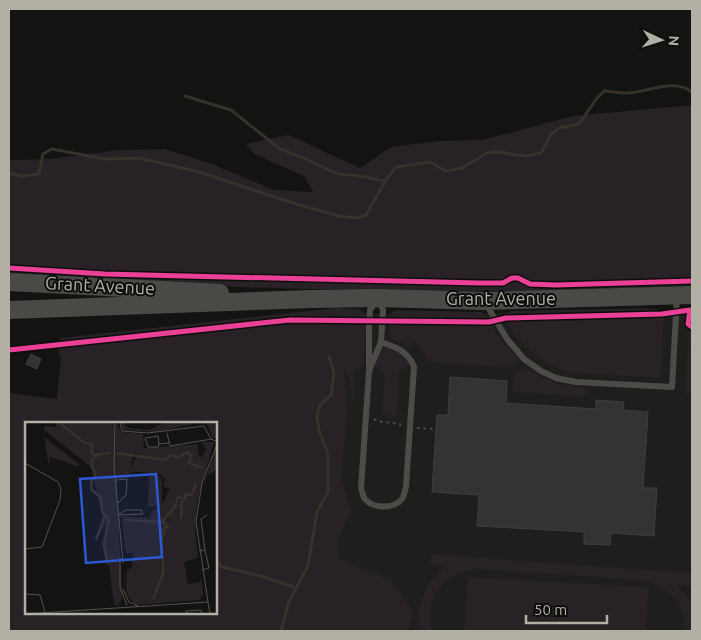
<svg xmlns="http://www.w3.org/2000/svg" width="701" height="640" viewBox="0 0 701 640" font-family="Ubuntu,sans-serif">
<style>
.built{fill:#1e1e1c}
.green{fill:#282125;fill-rule:evenodd}
.lines{fill:none;stroke-linecap:round;stroke-linejoin:round}
.stream{stroke:#37312b;stroke-width:3}
.building{fill:#343331;stroke:#3f3e3b}
.path{stroke:#4c4c49;stroke-width:2;stroke-dasharray:2.5 4;stroke-linecap:butt}
.service{stroke:#4c4b47;stroke-width:6}
.secondary{stroke:#494946;stroke-width:18}
.cycleway-casing{stroke:#0e0e0d;stroke-width:8}
.cycleway{stroke:#ea4096;stroke-width:5}
.labels{text-anchor:middle;stroke-width:4;stroke-linejoin:round;paint-order:stroke}
.street-label{font-size:18px;fill:#b2b0a5;stroke:#0e0e0d}
.inset-river{fill:none;stroke:#37312b;stroke-width:2.5}
.inset-road{fill:none;stroke:#53524d;stroke-width:1}
.view{fill:#2c58d3;fill-opacity:0.15;stroke:#2c58d3;stroke-width:2.5}
.inset-edge{fill:none;stroke:#b2b0a5;stroke-width:2.5}
</style>
<rect width="100%" height="100%" fill="#131312"/>
<polygon class="built" points="692,311 692,631 340,631 328,596 322,314"/>
<g class="green">
<path d="M692 105V286C639 287 586 291 534 291 359 292 183 287 9 276V160L50 159 119 150 165 149 212 164 274 190 313 192 304 176 254 154 246 144 289 135 360 168 391 147 438 141 482 140 573 116Z"/>
<polygon points="336,308 358,309 364,312 365,317 362,319 290,318 60,343 60,338"/>
<polygon points="646,308 660,310 660,315 664,316 664,318 661,375 658,378 572,373 553,367 535,356 516,338 505,320 508,319 508,317 505,316 510,311"/>
<polygon points="395,310 482,312 489,319 486,321 488,325 492,325 503,343 520,360 512,368 428,362 419,346 414,342 411,347 392,339 389,335 390,323 393,322 394,319 390,318 392,312"/>
<polygon points="692,310 692,395 685,394 690,316"/>
<path d="M289 321H362L365 323 364 366 354 372 355 415 349 378 344 367 347 414 341 477 351 511 338 538 339 559 361 567 392 581 413 611 408 631H9V393L57 399 61 356 59 355V346ZM26 424H216V614H26Z"/>
<path d="M383 345C395 346 404 353 409 364L408 367 399 371 397 416 382 415 385 375 375 367 380 350Z"/>
<polygon points="524,368 557,384 586,388 585,397 512,392 514,374"/>
<path d="M431 554 691 573V585H678L691 602 692 631H685C685 606 672 591 650 581L476 569C443 573 424 599 432 631H421C413 607 427 582 445 566L430 565Z"/>
<polygon points="468,577 649,587 646,631 464,631"/>
</g>
<g class="lines">
<g class="stream">
<polyline points="185,96 231,110 280,149 304,158 338,174 360,176 386,181"/>
<path d="M9 173 22 176 39 174 43 154 52 149 105 159 139 158 199 172 293 203 339 216 356 218 366 215 387 178 396 167 430 162 446 171 462 168 487 153 500 152 515 155 528 156 541 153 551 134 560 128 579 124 597 98 604 91C611 91 617 93 624 93 646 94 672 77 692 92"/>
<polyline points="216,563 222,567 261,576 297,588"/>
<polyline points="281,631 289,602 308,566 317,512 328,492 328,454 319,431 317,415 320,405 331,395 334,373 329,356"/>
</g>
</g>
<g class="building">
<polygon points="31,354 41,359 37,369 26,364"/>
<polygon points="450,377 507,381 506,403 596,409 596,400 624,402 623,410 648,412 643,488 657,488 654,536 611,533 610,545 584,544 584,532 477,526 479,495 432,492 437,415 448,415"/>
</g>
<g class="lines">
<g class="path">
<path d="M374 419C382 424 392 421 401 425"/>
<polyline points="417,428 436,429"/>
</g>
<g class="service">
<path d="M378 298 383 310 381 342C396 347 408 351 414 367L406 487C405 490 404 496 402 499 394 509 373 509 365 499 363 497 362 491 361 488L369 372V321L370 310Z"/>
<polyline points="486,304 507,339 524,359 541,371 556,378 576,382 672,387 677,296"/>
<polyline points="369,371 381,342"/>
</g>
<g class="secondary">
<polyline points="9,282 220,293"/>
<polyline points="9,310 311,299 378,298 484,301 692,295"/>
</g>
<defs>
<g id="cycleway">
<polyline points="9,268 105,274 479,283 503,283 512,278 518,278 530,284 556,285 692,281"/>
<polyline points="9,350 290,320 489,322 506,318 662,314 690,310 688,324 692,327"/>
</g>
</defs>
<use href="#cycleway" class="cycleway-casing"/>
<use href="#cycleway" class="cycleway"/>
</g>
<g class="labels">
<g class="street-label">
<text transform="translate(100 286) rotate(3)" y="6">Grant Avenue</text>
<text x="501" y="305">Grant Avenue</text>
</g>
</g>
<g transform="translate(25 422)">
<rect width="192" height="192" fill="#131312"/>
<path d="M23 0H89L97 177 93 184 89 183 84 143H81L77 120 81 102 76 110 78 96 66 45 19 8V4L32 5 30 1ZM91 0 96 10 118 12 119 26 173 22V32L177 35 181 28 177 20H189L173 76 170 108 173 136 159 140 163 162 175 160 176 155 178 172 175 178 110 183 101 171 102 148 107 145 108 131H101L96 94 125 96 127 89 135 84 123 85 124 54 133 53 137 57V82L145 67 138 64 140 56 134 52 114 50 105 51 102 56H92L90 31 108 34 105 47 113 31 103 33 90 30ZM95 0H102L100 3 104 6 125 8 139 0H192V16H187L184 5 177 0 132 10 98 8ZM19 15 53 41 54 45 25 35 24 45ZM192 22V48L183 53 178 65Z" fill="#282125"/>
<path class="inset-river" d="M34 0 58 20 68 23 66 29 69 33 86 31M91 31 140 38 146 33 154 36 162 30 166 34 164 41 178 46M74 33 67 37V45L71 52 66 60 67 68 75 75 78 92 84 96 79 123 82 139M156 97 157 78M101 98 137 100M71 118 80 93M137 131V114L140 110 137 107 143 105 137 99 150 85 153 75 160 77 161 72 167 73 171 61M128 177 138 152V135"/>
<path class="inset-road" d="M90 0 89 43 98 141M95 0 97 9 123 11 179 4 186 17 193 20 177 61 171 100 183 180M142 11 145 24 187 17M134 22 133 25H123L120 16 133 14 134 22 144 21M0 41 33 60 36 67 35 78 17 125 0 127M91 58 102 57 101 73 93 81M101 88H116L118 92 93 93ZM174 129 180 128 176 97 182 93M95 135V165L102 183M177 148 184 146 180 128M98 167 104 180 113 184M0 172 15 173 20 190M0 192 183 180 185 192M161 192V189L176 188 177 192"/>
<path class="view" d="M131 52 137 135 61 141 55 57Z"/>
<rect width="192" height="192" class="inset-edge"/>
</g>
<rect width="701" height="640" fill="none" stroke="#b2b0a5" stroke-width="20"/>
<g transform="translate(661 40) rotate(94)" stroke="#0e0e0d" stroke-width="4" paint-order="stroke">
<path d="M0-4L9 19L0 12L-9 19Z" fill="#b2b0a5"/>
<text y="-8" font-size="14" font-weight="bold" text-anchor="middle" fill="#b2b0a5">N</text>
</g>
<path d="M526 615v8h81v-8" fill="none" stroke="#b2b0a5" stroke-width="2.5"/>
<text x="534" y="615" font-size="15" fill="#b2b0a5" stroke="#0e0e0d" stroke-width="4" paint-order="stroke">50 m</text>
</svg>
